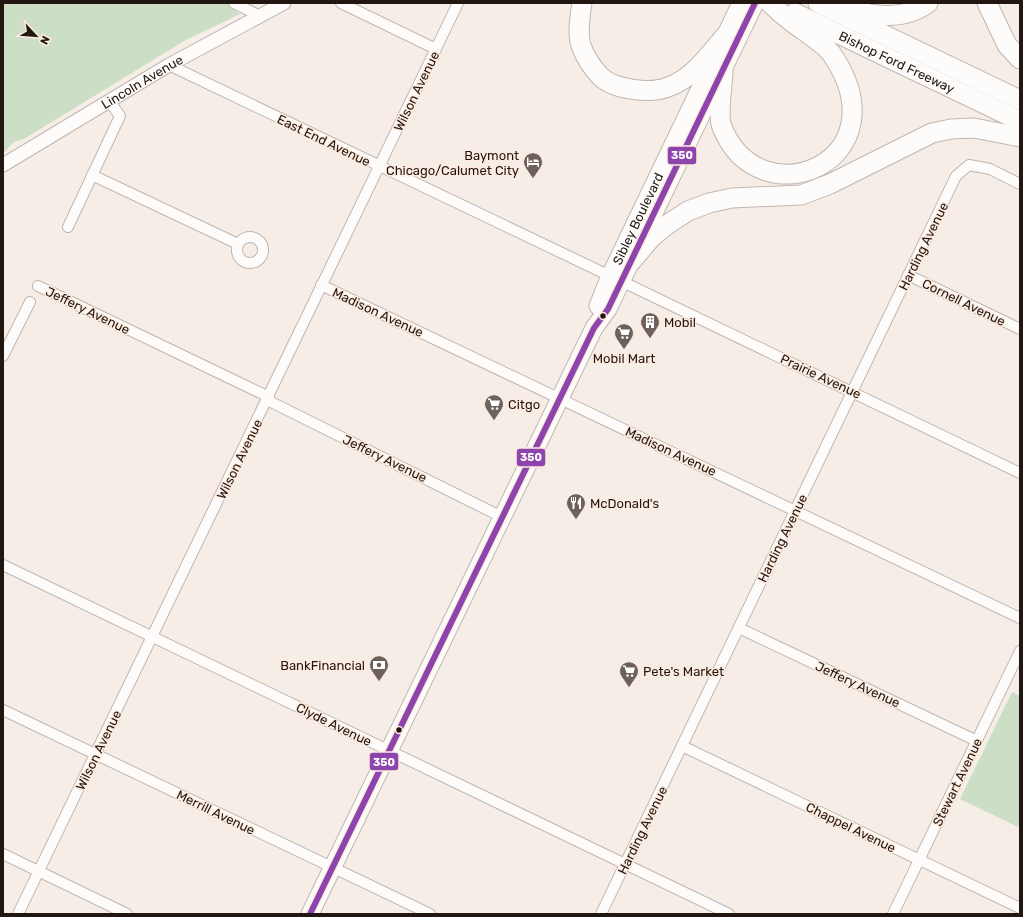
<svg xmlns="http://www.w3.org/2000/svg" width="1023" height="917" viewBox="0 0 1023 917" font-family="Rubik,sans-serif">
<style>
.green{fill:#ccdec5}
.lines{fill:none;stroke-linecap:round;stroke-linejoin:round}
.minor-casing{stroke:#bfb6af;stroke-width:12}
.tertiary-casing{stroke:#bfb6af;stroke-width:15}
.primary-casing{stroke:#bfb6af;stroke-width:19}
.motorway-casing{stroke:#bfb6af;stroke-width:21}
.minor{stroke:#fefcfb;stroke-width:10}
.tertiary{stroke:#fefcfb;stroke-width:13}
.primary{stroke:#fefcfb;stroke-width:17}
.motorway{stroke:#fefcfb;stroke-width:19}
.bus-1-casing{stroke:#feece0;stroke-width:9}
.bus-1{stroke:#8e44ad;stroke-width:6}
.bus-dot{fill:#211710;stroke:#feece0;stroke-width:1.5}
.labels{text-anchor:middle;stroke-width:3;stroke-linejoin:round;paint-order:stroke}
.street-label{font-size:13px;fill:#211710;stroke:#feece0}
.poi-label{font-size:13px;fill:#211710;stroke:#feece0;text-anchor:start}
.line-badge{stroke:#feece0;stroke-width:1.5}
.badge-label{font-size:11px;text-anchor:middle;font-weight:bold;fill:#fff}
</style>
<rect width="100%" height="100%" fill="#f7ede7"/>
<g class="green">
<polygon points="3,3 226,3 240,14 184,41 24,139 14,142 3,153"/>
<polygon points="1012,692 1020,696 1020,828 960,799"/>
</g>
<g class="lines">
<defs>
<g id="minor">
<polyline points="234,3 260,16"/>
<polyline points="341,3 436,49"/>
<polyline points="169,65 610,276"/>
<polyline points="92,175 238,244"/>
<polyline points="68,227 120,116 110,102"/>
<circle cx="250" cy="250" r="13"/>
<polyline points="908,275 1020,329"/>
<polyline points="621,281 1020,473"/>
<polyline points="321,285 1020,618"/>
<polyline points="38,286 269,397"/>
<polyline points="3,356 30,302"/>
<polyline points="267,400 502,517"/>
<polyline points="3,565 729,914"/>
<polyline points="739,628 977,741"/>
<polyline points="3,710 430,914"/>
<polyline points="682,746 1020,908"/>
<polyline points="3,854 127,914"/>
<polyline points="18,914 458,3"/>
<polyline points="601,914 956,176 969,165 990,169 1020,184"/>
<polyline points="893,914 1020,651"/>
</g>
<g id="tertiary">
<path id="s1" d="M3 165 169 65 284 3"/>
</g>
<g id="primary">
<path id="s2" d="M598 306 610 276 741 3"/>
<polyline points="310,914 594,328 608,309 755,3"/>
</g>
<g id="motorway">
<path d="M582 3C580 16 577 33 581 46 585 56 593 69 601 77 615 90 651 94 668 87 692 79 709 55 725 36"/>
<polyline points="818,3 1020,100"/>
<polyline points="987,3 1007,45 1020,59"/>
<path d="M849 9C875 17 905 20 928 3"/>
<path id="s3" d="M795 13 1020 121"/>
<path d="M723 70C723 84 717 116 722 127 760 222 906 161 831 53 821 41 805 32 793 23 785 17 777 10 770 3"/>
<polyline points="630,263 651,238 668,224 688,211 709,203 732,198 801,195 830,184 932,133 951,129 974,128 1020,137"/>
</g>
</defs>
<use href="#minor" class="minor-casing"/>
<use href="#tertiary" class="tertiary-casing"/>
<use href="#primary" class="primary-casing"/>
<use href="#motorway" class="motorway-casing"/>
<use href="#minor" class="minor"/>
<use href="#tertiary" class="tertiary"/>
<use href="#primary" class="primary"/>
<use href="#motorway" class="motorway"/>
<defs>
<polyline id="bus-1" points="310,914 594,328 608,309 755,3"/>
</defs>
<use href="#bus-1" class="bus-1-casing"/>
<use href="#bus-1" class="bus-1"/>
</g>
<defs>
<symbol id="hotel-pin" viewBox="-11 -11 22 30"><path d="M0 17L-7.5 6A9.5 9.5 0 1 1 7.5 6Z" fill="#6c625b" stroke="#feece0"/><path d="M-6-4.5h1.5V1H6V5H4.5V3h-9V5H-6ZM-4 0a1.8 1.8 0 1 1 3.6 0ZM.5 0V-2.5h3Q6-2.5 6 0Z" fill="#fff"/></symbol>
<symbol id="building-pin" viewBox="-11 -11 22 30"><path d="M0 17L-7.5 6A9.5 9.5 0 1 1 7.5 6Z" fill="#6c625b" stroke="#feece0"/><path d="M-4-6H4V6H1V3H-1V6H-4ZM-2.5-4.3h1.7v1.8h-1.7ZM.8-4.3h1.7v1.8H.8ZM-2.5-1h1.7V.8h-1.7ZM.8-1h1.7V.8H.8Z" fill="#fff"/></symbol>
<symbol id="supermarket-pin" viewBox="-11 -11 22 30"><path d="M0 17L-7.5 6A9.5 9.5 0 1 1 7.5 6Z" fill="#6c625b" stroke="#feece0"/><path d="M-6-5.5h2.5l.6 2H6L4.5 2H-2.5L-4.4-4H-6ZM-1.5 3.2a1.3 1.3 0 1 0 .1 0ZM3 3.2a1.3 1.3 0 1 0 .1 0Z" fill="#fff"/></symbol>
<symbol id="restaurant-pin" viewBox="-11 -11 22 30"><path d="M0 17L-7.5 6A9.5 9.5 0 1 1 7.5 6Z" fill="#6c625b" stroke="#feece0"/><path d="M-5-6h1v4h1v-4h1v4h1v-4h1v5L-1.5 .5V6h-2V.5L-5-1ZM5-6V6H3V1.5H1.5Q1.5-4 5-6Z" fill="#fff"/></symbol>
<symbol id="bank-pin" viewBox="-11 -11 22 30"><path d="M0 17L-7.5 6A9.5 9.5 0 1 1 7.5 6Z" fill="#6c625b" stroke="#feece0"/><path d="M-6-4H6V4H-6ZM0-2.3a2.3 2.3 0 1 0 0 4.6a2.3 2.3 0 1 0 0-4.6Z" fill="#fff"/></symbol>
</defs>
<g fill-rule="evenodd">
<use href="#hotel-pin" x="522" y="151" width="22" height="30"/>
<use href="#building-pin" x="639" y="311" width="22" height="30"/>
<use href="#supermarket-pin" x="613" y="322" width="22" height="30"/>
<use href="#supermarket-pin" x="483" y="393" width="22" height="30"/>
<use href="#restaurant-pin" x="565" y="492" width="22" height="30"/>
<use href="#bank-pin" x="368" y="654" width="22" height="30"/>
<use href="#supermarket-pin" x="618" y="660" width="22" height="30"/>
</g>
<g class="bus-dot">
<circle cx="603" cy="316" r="3.5"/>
<circle cx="399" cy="730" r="3.5"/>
</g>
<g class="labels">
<g class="street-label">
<text dy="5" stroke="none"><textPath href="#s3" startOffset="113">Bishop Ford Freeway</textPath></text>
<text dy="5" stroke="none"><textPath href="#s1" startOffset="162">Lincoln Avenue</textPath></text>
<text transform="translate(416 91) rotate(-64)" y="5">Wilson Avenue</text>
<text transform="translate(324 140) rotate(26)" y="5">East End Avenue</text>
<text dy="5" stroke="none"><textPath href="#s2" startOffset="96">Sibley Boulevard</textPath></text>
<text transform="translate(923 246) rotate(-64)" y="5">Harding Avenue</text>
<text transform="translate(964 302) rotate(26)" y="5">Cornell Avenue</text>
<text transform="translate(88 310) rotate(26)" y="5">Jeffery Avenue</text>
<text transform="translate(378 312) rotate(25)" y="5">Madison Avenue</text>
<text transform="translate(821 376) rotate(25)" y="5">Prairie Avenue</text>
<text transform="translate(671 451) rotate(25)" y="5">Madison Avenue</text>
<text transform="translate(385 458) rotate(26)" y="5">Jeffery Avenue</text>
<text transform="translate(239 459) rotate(-64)" y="5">Wilson Avenue</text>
<text transform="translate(782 538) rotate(-64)" y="5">Harding Avenue</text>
<text transform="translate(858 684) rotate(25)" y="5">Jeffery Avenue</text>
<text transform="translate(334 724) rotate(26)" y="5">Clyde Avenue</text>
<text transform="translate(98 750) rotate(-64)" y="5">Wilson Avenue</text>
<text transform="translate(957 782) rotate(-64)" y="5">Stewart Avenue</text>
<text transform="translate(216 812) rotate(26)" y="5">Merrill Avenue</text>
<text transform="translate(851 827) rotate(26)" y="5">Chappel Avenue</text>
<text transform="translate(642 830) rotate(-64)" y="5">Harding Avenue</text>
</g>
<g class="poi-label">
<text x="519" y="160" text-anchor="end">Baymont<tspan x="519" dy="15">Chicago/Calumet City</tspan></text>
<text x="664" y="327">Mobil</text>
<text x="624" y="363" text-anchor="middle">Mobil Mart</text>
<text x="508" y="409">Citgo</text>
<text x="590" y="508">McDonald's</text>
<text x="365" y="670" text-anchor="end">BankFinancial</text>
<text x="643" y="676">Pete's Market</text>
</g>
</g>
<g class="line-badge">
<rect x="667" y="146" width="30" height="19" rx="4" fill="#8e44ad"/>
<rect x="516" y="448" width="30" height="19" rx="4" fill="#8e44ad"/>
<rect x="369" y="752" width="30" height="19" rx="4" fill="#8e44ad"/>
</g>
<g class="badge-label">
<text x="682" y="159">350</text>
<text x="531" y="461">350</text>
<text x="384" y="766">350</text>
</g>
<rect width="1023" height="917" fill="none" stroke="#211710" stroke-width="8"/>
<g transform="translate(36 36) rotate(116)" stroke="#feece0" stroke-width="3" paint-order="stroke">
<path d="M0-3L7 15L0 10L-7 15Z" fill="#211710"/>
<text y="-6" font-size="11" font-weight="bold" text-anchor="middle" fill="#211710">N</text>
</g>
</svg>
